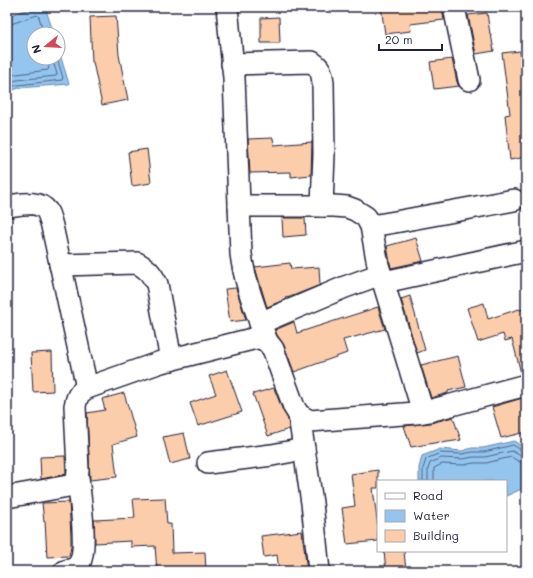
<svg xmlns="http://www.w3.org/2000/svg" width="533" height="578" viewBox="0 0 533 578" font-family="Mali,sans-serif">
<style>
.water{fill:#93c5ef;stroke:#6684a7}
.lines{fill:none;stroke-linecap:round;stroke-linejoin:round}
.shore{stroke:#4f6383;stroke-width:1}
.building{fill:#fccdaa;stroke:#22223b}
.minor-casing{stroke:#22223b;stroke-width:24}
.minor{stroke:#fff;stroke-width:21}
</style>
<rect width="100%" height="100%" fill="#fff"/>
<filter id="ink" filterUnits="userSpaceOnUse"><feTurbulence type="fractalNoise" baseFrequency=".025" numOctaves="2"/><feDisplacementMap in="SourceGraphic" scale="8" xChannelSelector="R" yChannelSelector="G"/><feConvolveMatrix kernelMatrix="1 2 1 2 8 2 1 2 1" color-interpolation-filters="sRGB"/></filter>
<g filter="url(#ink)">
<g class="water">
<polygon points="36,7 45,7 54,34 34,34 34,58 58,58 58,48 69,84 19,88 7,92 7,16"/>
<polygon points="514,441 526,449 526,487 506,496 506,481 419,481 419,468 422,456 440,449 462,451 472,448 483,448"/>
</g>
<g class="lines">
<g class="shore">
<polyline points="7,25 11,24 37,15 39,17 44,34"/>
<polyline points="7,76 17,74 48,70 49,68 46,58"/>
<polyline points="7,83 17,80 56,76 57,74 52,58"/>
<polyline points="7,88 18,85 62,80 63,78 57,58"/>
<polyline points="423,481 423,469 426,459 433,456 441,453 462,454 473,452 484,452 513,445 523,451 526,452"/>
<polyline points="428,481 428,469 430,463 441,458 463,459 473,457 485,457 512,451 521,456 526,457"/>
<polyline points="434,481 434,468 442,464 463,465 474,463 486,463 511,457 520,462 526,463"/>
</g>
</g>
<g class="building">
<polygon points="381,7 442,7 444,20 410,24 411,31 385,34"/>
<polygon points="487,13 490,34 491,34 494,51 476,54 468,15"/>
<polygon points="116,16 119,55 128,100 102,105 93,62 92,62 90,17"/>
<polygon points="279,17 280,43 261,43 261,18"/>
<polygon points="520,51 522,65 526,64 526,157 510,160 505,115 510,114 502,53"/>
<polygon points="452,59 457,82 459,86 434,89 430,62"/>
<polygon points="273,138 274,145 312,142 311,175 291,177 291,172 250,173 248,139"/>
<polygon points="147,149 151,183 132,186 128,152"/>
<polygon points="282,218 305,218 306,235 283,237"/>
<polygon points="416,238 423,261 391,268 387,246"/>
<polygon points="290,263 291,269 319,267 320,285 290,297 285,298 286,299 267,307 260,284 255,267"/>
<polygon points="236,288 246,320 230,322 225,289"/>
<polygon points="410,296 425,350 417,353 401,299"/>
<polygon points="484,303 488,319 519,309 520,310 526,308 526,372 521,373 512,339 505,341 503,334 478,342 467,308"/>
<polygon points="378,307 385,329 343,340 347,353 294,372 284,345 277,335 275,330 294,322 297,333"/>
<polygon points="52,352 53,391 33,392 31,353"/>
<polygon points="458,356 466,387 448,391 448,393 431,398 421,365"/>
<polygon points="227,370 242,412 198,426 190,403 216,394 209,376"/>
<polygon points="274,388 283,411 288,419 289,429 268,436 253,394"/>
<polygon points="124,393 137,437 113,444 117,477 90,480 87,413 105,410 102,399"/>
<polygon points="526,397 526,432 501,438 492,407"/>
<polygon points="453,417 461,440 441,443 440,442 411,447 404,426 431,423"/>
<polygon points="184,433 190,459 170,464 163,437"/>
<polygon points="65,456 66,474 41,479 40,457"/>
<polygon points="378,470 378,488 373,488 378,528 378,541 347,544 342,508 355,506 351,474"/>
<polygon points="165,498 167,524 171,524 172,553 205,552 206,571 157,571 155,546 131,547 131,541 95,543 94,520 135,518 133,499"/>
<polygon points="69,502 71,536 71,547 69,556 47,557 45,521 44,522 42,503"/>
<polygon points="302,531 307,571 279,571 277,555 264,557 261,536"/>
<polygon points="384,551 404,551 406,571 386,571"/>
</g>
<g class="lines">
<defs>
<g id="minor">
<path d="M227 7 234 78 241 254C245 285 257 313 267 342"/>
<polyline points="454,7 469,80"/>
<path d="M232 64 312 62C321 68 322 73 323 83L324 154 322 206"/>
<path d="M7 206C19 205 38 199 47 211 49 215 51 222 52 226L87 388"/>
<polyline points="239,206 334,206 347,207 355,210 366,217 371,226 395,222 514,200"/>
<polyline points="371,226 378,265 423,412"/>
<path d="M60 265 137 263C148 269 151 273 157 284L171 360"/>
<polyline points="384,282 526,251"/>
<polyline points="260,323 345,287 381,274"/>
<polyline points="299,415 312,503 319,571"/>
<polyline points="208,463 272,455 304,449"/>
<path d="M7 497 74 485 77 482 78 470 75 406C77 397 78 393 87 388L161 362 256 338C266 338 267 342 273 349L294 407 299 415 310 421 416 413 429 411 526 385"/>
<path d="M65 571C70 570 76 569 79 564 88 551 80 496 78 478"/>
</g>
</defs>
<use href="#minor" class="minor-casing"/>
<use href="#minor" class="minor"/>
</g>
</g>
<rect width="533" height="578" fill="none" stroke="#fff" stroke-width="24"/>
<rect x="12" y="12" width="509" height="554" fill="none" stroke="#22223b" stroke-width="1.5" filter="url(#ink)"/>
<rect x="377" y="480" width="130" height="72" fill="#ffffff" stroke="#a7a7b1"/>
<rect x="385" y="493" width="20" height="6" fill="#ffffff" stroke="#a7a7b1"/>
<text x="413" y="500" font-size="12" fill="#22223b">Road</text>
<rect x="385" y="510" width="20" height="12" fill="#93c5ef" stroke="#a7a7b1"/>
<text x="413" y="520" font-size="12" fill="#22223b">Water</text>
<rect x="385" y="530" width="20" height="12" fill="#fccdaa" stroke="#a7a7b1"/>
<text x="413" y="540" font-size="12" fill="#22223b">Building</text>
<g transform="translate(46 46) rotate(252)"><circle r="19" fill="#ffffff" stroke="#a7a7b1"/>
<path d="M0-3L7 15L0 10L-7 15Z" fill="#d1495b"/>
<text y="-6" font-size="11" font-weight="bold" text-anchor="middle" fill="#22223b">N</text>
</g>
<path d="M379 44v6h63v-6" fill="none" stroke="#22223b" stroke-width="2"/>
<text x="385" y="44" font-size="12" fill="#22223b" stroke="#ffffff" stroke-width="3" paint-order="stroke">20 m</text>
</svg>
